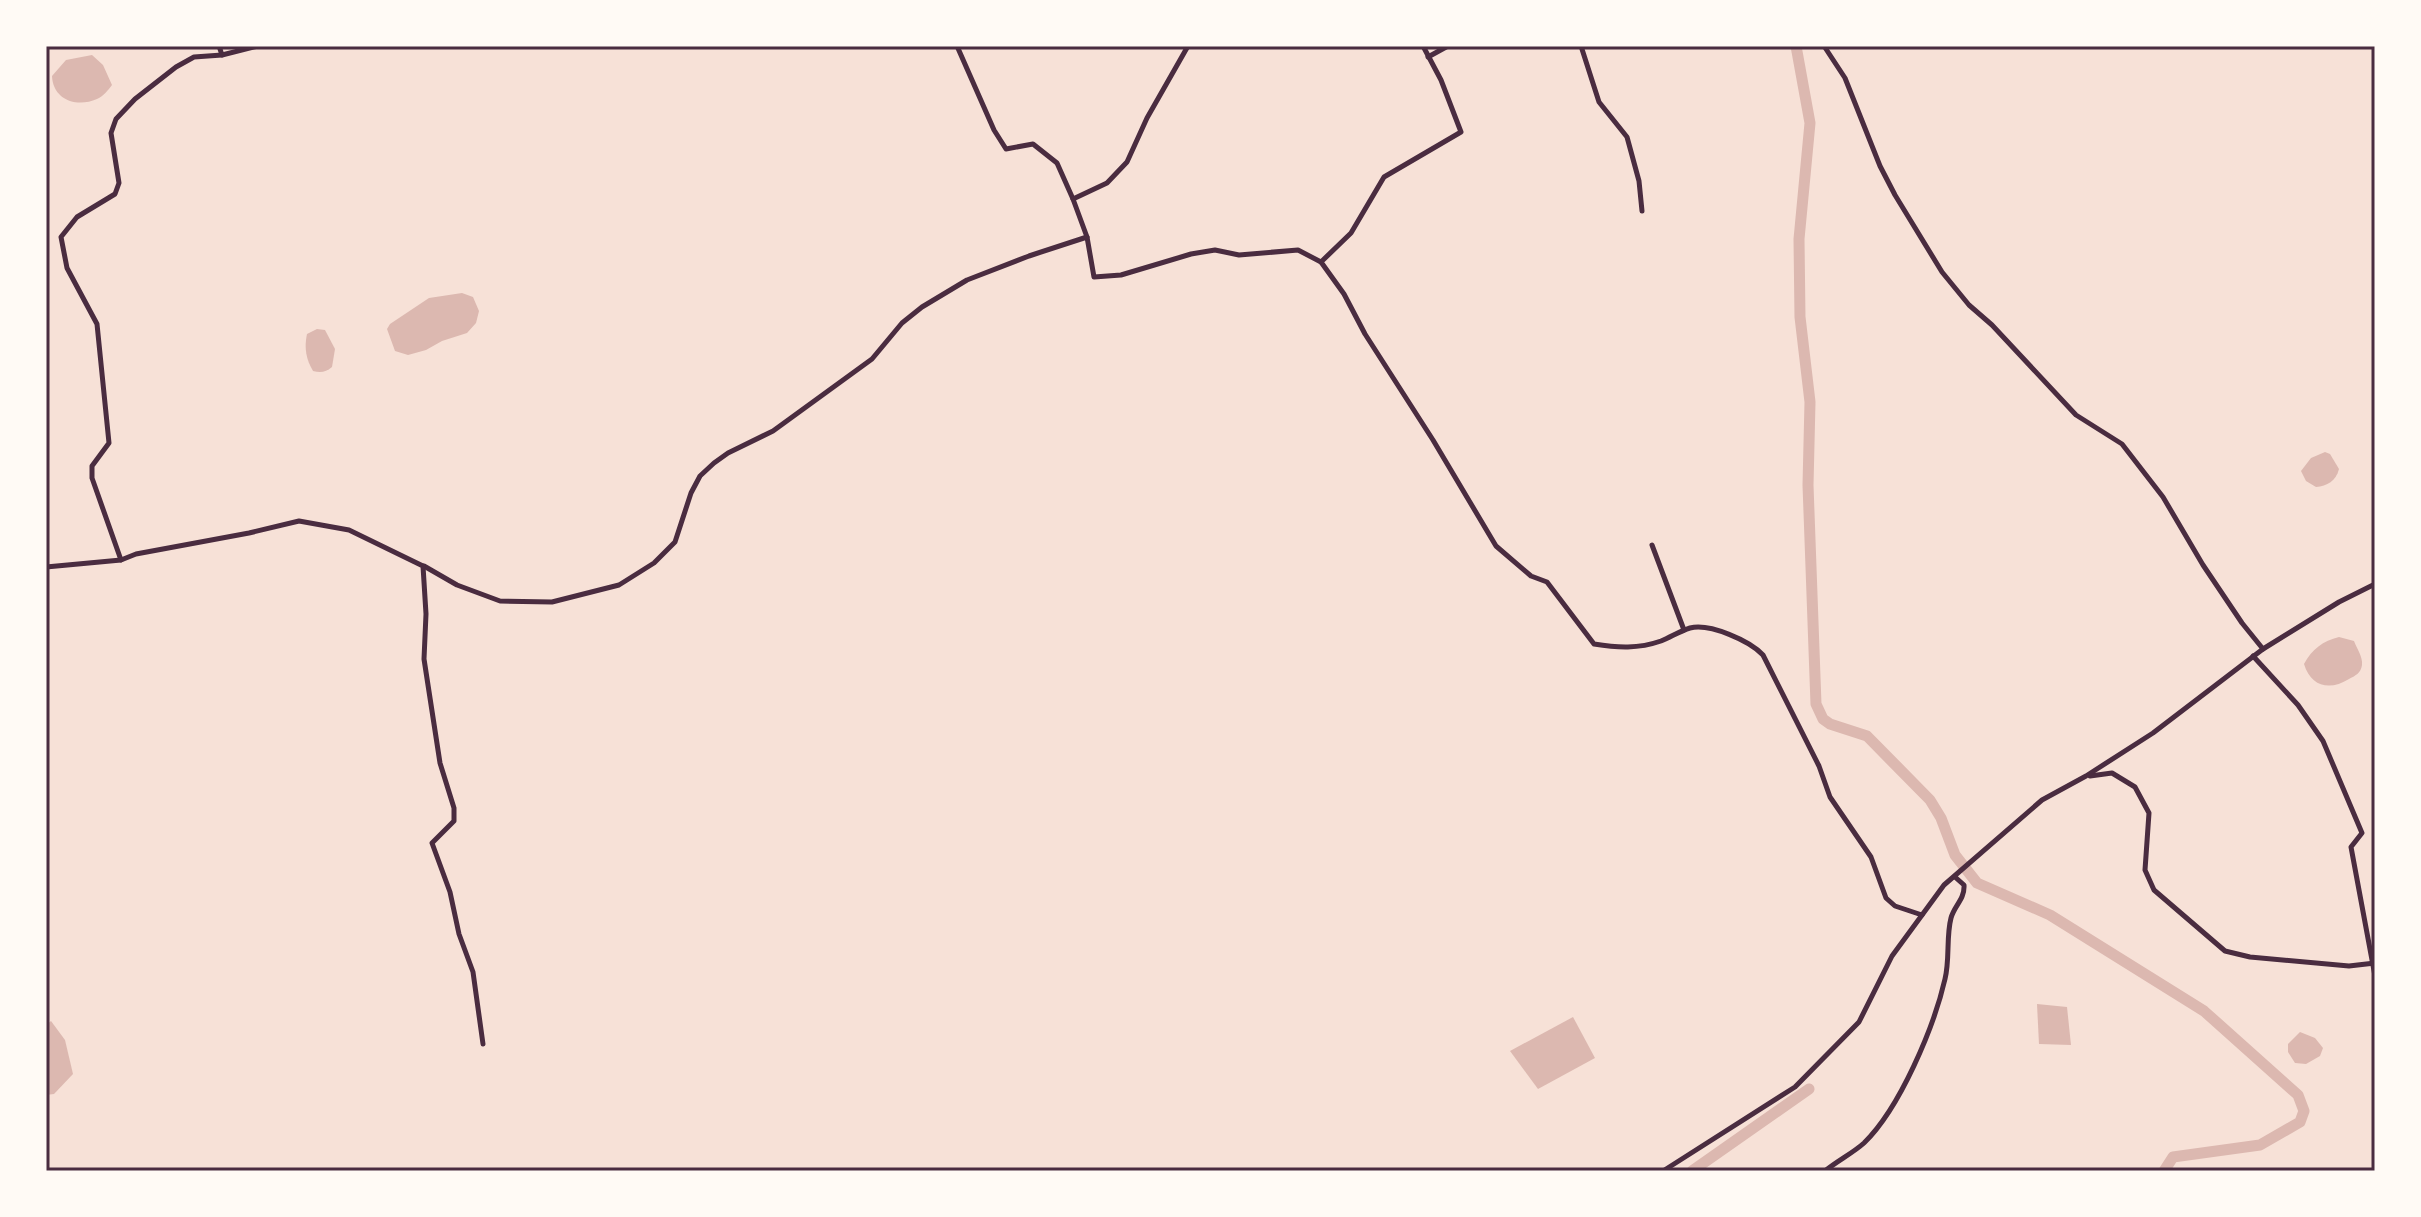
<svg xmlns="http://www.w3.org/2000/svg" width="2421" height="1217" viewBox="0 0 2421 1217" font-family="Commissioner,sans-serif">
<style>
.water{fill:#dcb8b0}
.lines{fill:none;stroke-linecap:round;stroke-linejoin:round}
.canal{stroke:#dcb8b0;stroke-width:11}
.minor{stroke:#4a2c40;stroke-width:5}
.neatline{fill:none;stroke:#4a2c40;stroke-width:3}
</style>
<rect width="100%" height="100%" fill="#f7e1d7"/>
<g class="water">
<path d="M92 55 103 65 112 85C108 90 104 96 97 99 77 108 53 100 52 76L66 60Z"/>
<polygon points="462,293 473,297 479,311 476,323 467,333 442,341 426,350 408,355 395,351 387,329 390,324 429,298"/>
<path d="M317 329 325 330 335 349 332 367C326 372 321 373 313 371 306 359 304 348 307 334Z"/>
<path d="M2325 452 2330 454 2339 469C2336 481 2327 486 2316 487L2306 481 2301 471 2311 458Z"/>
<path d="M2339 637 2354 641C2357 649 2363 657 2362 665 2361 673 2355 676 2349 679 2330 691 2311 687 2304 664 2312 649 2323 641 2339 637Z"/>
<polygon points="2037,1004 2067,1007 2071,1045 2039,1044"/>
<polygon points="1573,1017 1595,1058 1538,1089 1510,1051"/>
<polygon points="51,1021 65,1040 73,1074 54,1094 46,1095 46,1025"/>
<polygon points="2300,1032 2315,1038 2323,1048 2320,1056 2306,1064 2295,1063 2288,1052 2288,1044"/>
</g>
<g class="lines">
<g class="canal">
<polyline points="1796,46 1810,123 1799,239 1800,317 1810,402 1808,485 1816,704 1823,719 1830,724 1867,736 1930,800 1941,818 1955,855 1977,883 2050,915 2204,1011 2298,1095 2304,1111 2300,1122 2260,1145 2173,1157 2164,1171"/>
<polyline points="1692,1171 1809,1089"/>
</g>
<g class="minor">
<polyline points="219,46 222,55"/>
<polyline points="957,46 994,130 1006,149 1033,144 1057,163 1073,199 1087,237 1094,277 1121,275 1191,254 1215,250 1239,255 1298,250 1321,262"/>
<path d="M1423 46 1441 80 1461 132 1384 177 1351 233 1321 262 1344 294 1365 334 1433 440 1496 546 1531 576 1547 582 1594 644C1618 648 1638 649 1661 641 1671 637 1680 631 1690 628 1710 623 1750 641 1763 655L1819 766 1830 797 1871 857 1886 898 1895 906 1922 915"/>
<polyline points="1581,46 1599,102 1627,137 1639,181 1642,211"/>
<polyline points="1824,46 1845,78 1880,166 1895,195 1942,272 1969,305 1992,325 2076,415 2122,444 2163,497 2203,565 2242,623 2263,649"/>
<polyline points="1428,57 1448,46"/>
<polyline points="1073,199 1107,183 1127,162 1147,118 1188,46"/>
<polyline points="1652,545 1684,630"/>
<polyline points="121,560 92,478 92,466 109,443 97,324 67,268 61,237 77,217 115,194 119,183 111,133 116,119 135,99 176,67 194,57 222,55 258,46"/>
<polyline points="424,566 457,585 500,601 552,602 619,585 654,563 675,542 691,493 700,476 714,463 728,453 773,431 872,359 902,323 922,307 967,280 1029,256 1087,237"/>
<polyline points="46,567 121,560 136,554 249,533 299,521 349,530 423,566 426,614 424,659 440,763 454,808 454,821 432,843 450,892 459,934 473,972 483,1044"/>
<polyline points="2253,656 2298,705 2323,741 2362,833 2351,847 2375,976"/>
<polyline points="2090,776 2112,773 2135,787 2149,813 2145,870 2154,890 2225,951 2250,957 2349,966 2375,963"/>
<polyline points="1663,1171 1795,1087 1859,1022 1892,956 1944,885 2042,800 2086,776 2153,733 2263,649 2339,602 2375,584"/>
<path d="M1825 1171C1837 1161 1853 1153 1864 1143 1900 1108 1934 1027 1945 979 1950 959 1946 937 1951 918 1954 906 1965 899 1964 885L1955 877"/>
</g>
</g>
<rect width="2421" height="1217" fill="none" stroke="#fffaf5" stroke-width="96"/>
<rect x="48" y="48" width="2325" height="1121" class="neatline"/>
</svg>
